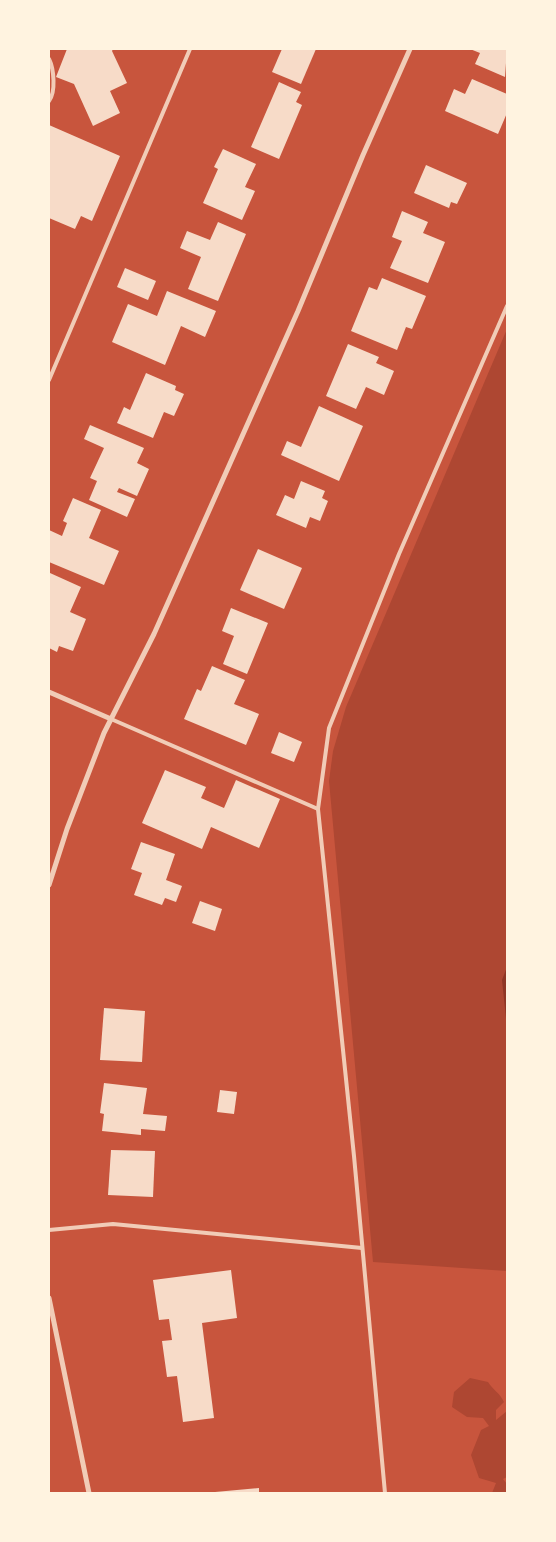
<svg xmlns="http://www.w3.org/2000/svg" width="556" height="1542" viewBox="0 0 556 1542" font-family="Commissioner,sans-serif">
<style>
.green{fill:#ae4732}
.water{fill:#8f3625}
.building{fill:#f7dbc8}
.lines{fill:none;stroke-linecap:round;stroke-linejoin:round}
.service{stroke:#f1ccb7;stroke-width:4}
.minor{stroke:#f1ccb7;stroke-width:5}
</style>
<rect width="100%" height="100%" fill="#c8553d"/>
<g class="green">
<polygon points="507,329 507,1271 373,1262 329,781 333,751 346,707"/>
<path d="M470 1378 488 1382C493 1390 500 1393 504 1402L496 1410V1420L507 1411V1477L503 1479 507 1484V1493H492L496 1483 479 1478 471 1455 481 1430 489 1426 483 1418 467 1417 452 1407 454 1392Z"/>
</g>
<polygon class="water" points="507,967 507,1028 502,980"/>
<g class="building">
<polygon points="67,49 113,49 112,51 127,83 110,91 120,113 93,126 74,84 56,77"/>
<polygon points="282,49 316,49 301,84 272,72"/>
<polygon points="470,49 507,49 505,77 475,64 480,53"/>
<polygon points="472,79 507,94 507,113 498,134 445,111 454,89 465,94"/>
<polygon points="279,82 301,92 296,102 302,105 279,159 251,147"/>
<polygon points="49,125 120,156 92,221 81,216 75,229 49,218"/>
<polygon points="223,149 256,164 245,187 255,191 242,220 203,203 218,169 214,167"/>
<polygon points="426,165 467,183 457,204 451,202 449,208 414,193"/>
<polygon points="402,211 428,222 423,233 445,242 428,283 390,268 402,241 392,237"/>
<polygon points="218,222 246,234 218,301 188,289 201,257 180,248 187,231 210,240"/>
<polygon points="125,268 156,281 148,300 117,287"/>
<polygon points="382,278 426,296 412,329 406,327 397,350 351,331 369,287 377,290"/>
<polygon points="167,291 216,311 205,337 181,326 165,365 112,342 128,304 157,316"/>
<polygon points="348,344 379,357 376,363 394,371 384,395 366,387 356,409 326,396"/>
<polygon points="146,373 176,386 175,390 184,394 174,416 164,412 153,438 117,423 124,407 130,410"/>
<polygon points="319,406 363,426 339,481 281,455 287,441 301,447"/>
<polygon points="90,425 144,448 137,463 149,469 137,496 119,488 117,492 135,499 127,517 89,500 97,481 90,478 104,448 84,439"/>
<polygon points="301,481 325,491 322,498 328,501 320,521 310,517 306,528 276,515 285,495 294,499"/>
<polygon points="73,498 101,510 89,538 119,551 104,585 49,562 49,530 62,536 67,523 63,521"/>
<polygon points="258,549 302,568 284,609 240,590"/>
<polygon points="50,573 81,587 70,612 86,619 73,651 59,646 57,652 49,648"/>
<polygon points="231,608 268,623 247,674 223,664 234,636 222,631"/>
<polygon points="212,666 245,680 234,704 259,714 246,745 184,719 197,689 201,691"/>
<polygon points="279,732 302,742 294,762 271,753"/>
<polygon points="165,770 206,787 201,798 224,808 236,780 280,799 259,848 211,827 202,849 142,823"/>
<polygon points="141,842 175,854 166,880 182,886 176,902 165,898 162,905 134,895 142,873 131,869"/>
<polygon points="200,901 222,909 215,931 192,923"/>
<polygon points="104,1008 145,1011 142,1062 100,1060"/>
<polygon points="104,1083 147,1088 143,1114 167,1116 165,1131 141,1129 141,1135 102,1131 104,1114 100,1113"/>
<polygon points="220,1090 237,1092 234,1114 217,1112"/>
<polygon points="111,1150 155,1151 153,1197 108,1195"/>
<polygon points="231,1270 237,1318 202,1323 214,1418 183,1422 177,1376 167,1377 162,1341 172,1340 169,1319 159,1320 153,1280"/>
<polygon points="259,1488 259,1493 216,1493 215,1492"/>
</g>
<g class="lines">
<g class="service">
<path d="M49 59C54 69 56 92 49 101"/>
<polyline points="49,380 190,49"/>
<polyline points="111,719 318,809"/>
<polyline points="49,1230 113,1224 362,1248"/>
<polyline points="385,1493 354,1156 318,809 329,728 399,554 507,306"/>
</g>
<g class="minor">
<polyline points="49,692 111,719"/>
<polyline points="49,885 67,829 104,733 154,634 298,311 363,155 410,49"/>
<polyline points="49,1298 89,1493"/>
</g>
</g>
<rect width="556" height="1542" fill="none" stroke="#fff3e0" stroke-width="100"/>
</svg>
